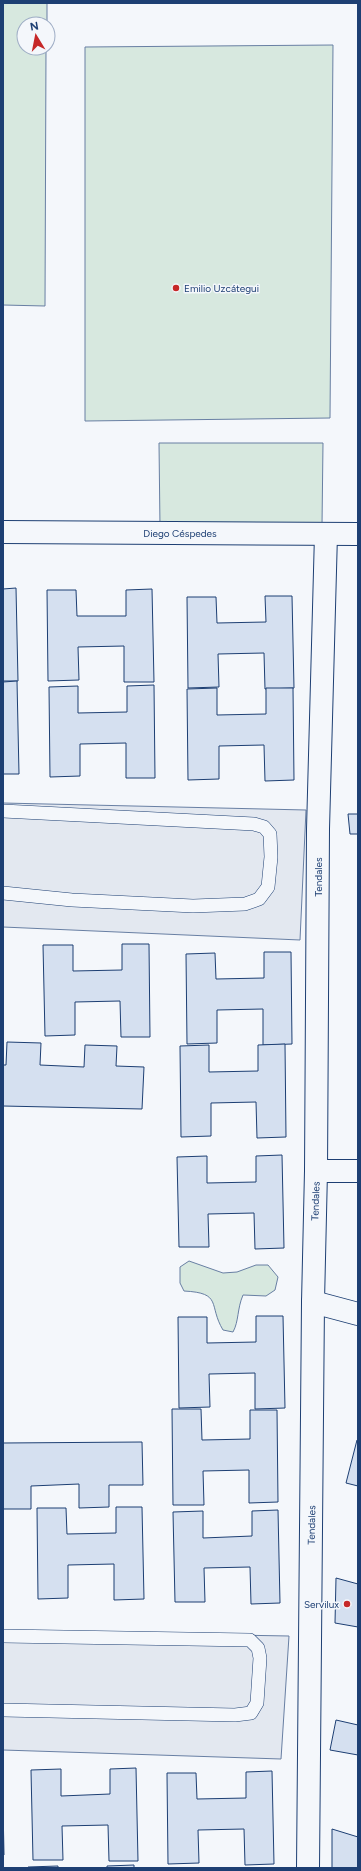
<svg xmlns="http://www.w3.org/2000/svg" width="361" height="1871" viewBox="0 0 361 1871" font-family="Figtree,sans-serif">
<style>
.green{fill:#d7e8df;stroke:#687fa3}
.parking{fill:#e3e8f0;stroke:#687fa3}
.building{fill:#d5e0f0;stroke:#1d3f73}
.lines{fill:none;stroke-linecap:round;stroke-linejoin:round}
.lane-casing{stroke:#1d3f73;stroke-width:14}
.street-casing{stroke:#1d3f73;stroke-width:24}
.secondary-casing{stroke:#1d3f73;stroke-width:24}
.lane{stroke:#f4f7fb;stroke-width:13}
.street{stroke:#f4f7fb;stroke-width:22}
.secondary{stroke:#f4f7fb;stroke-width:22}
.poi-dot{fill:#c62828;stroke:#f4f7fb;stroke-width:1.5}
.labels{text-anchor:middle;stroke-width:3;stroke-linejoin:round;paint-order:stroke}
.poi-label{font-size:10px;fill:#1d3f73;stroke:#f4f7fb;text-anchor:start}
.street-label{font-size:10px;fill:#1d3f73;stroke:#f4f7fb}
</style>
<rect width="100%" height="100%" fill="#f4f7fb"/>
<g class="green">
<polygon points="3,3 47,3 47,24 24,24 24,48 46,48 45,306 3,305"/>
<polygon points="333,45 330,418 85,421 85,47"/>
<polygon points="159,443 323,443 322,526 160,527"/>
<path d="M189 1261 223 1273 237 1272 256 1265H268L278 1277 275 1290 266 1296 243 1295C237 1309 239 1321 233 1332L223 1330C208 1305 223 1293 184 1291L180 1283V1267Z"/>
</g>
<g class="parking">
<polygon points="3,803 306,810 300,940 3,927"/>
<polygon points="3,1631 289,1636 281,1759 3,1750"/>
</g>
<g class="building">
<polygon points="16,588 18,681 3,681 3,589"/>
<polygon points="152,589 154,682 124,682 124,646 78,647 79,680 48,681 47,590 76,590 77,616 126,616 126,590"/>
<polygon points="265,596 292,596 294,688 265,689 264,653 218,654 219,687 188,688 187,597 216,597 217,623 266,622"/>
<polygon points="17,681 19,774 3,774 3,682"/>
<polygon points="154,685 155,778 126,778 126,743 80,744 80,776 50,777 49,687 78,686 78,713 127,712 127,686"/>
<polygon points="217,688 217,715 266,714 266,688 293,688 294,780 265,781 264,745 219,746 219,779 188,780 187,689"/>
<polygon points="348,814 358,814 358,834 350,834"/>
<polygon points="122,944 149,944 150,1037 121,1037 120,1001 75,1002 75,1035 45,1036 43,945 73,945 73,971 122,970"/>
<polygon points="264,952 291,952 292,1044 263,1045 263,1009 217,1010 217,1043 187,1044 186,954 215,953 216,979 264,978"/>
<polygon points="7,1042 41,1043 40,1065 84,1067 85,1045 117,1046 116,1066 144,1067 142,1109 3,1106 3,1065 6,1065"/>
<polygon points="285,1044 286,1137 257,1138 256,1102 211,1103 211,1136 181,1137 180,1046 209,1045 209,1072 258,1071 258,1045"/>
<polygon points="282,1155 284,1248 255,1249 254,1213 208,1214 209,1247 179,1247 177,1157 207,1156 207,1183 256,1182 256,1156"/>
<polygon points="256,1316 283,1316 285,1408 255,1409 255,1373 209,1374 210,1407 179,1408 178,1317 207,1317 207,1343 256,1342"/>
<polygon points="172,1409 201,1409 202,1440 250,1439 250,1410 277,1410 278,1502 249,1503 249,1470 203,1471 204,1505 173,1505"/>
<polygon points="357,1440 358,1441 358,1486 346,1483"/>
<polygon points="142,1442 143,1485 109,1485 109,1507 79,1508 79,1484 31,1486 31,1509 3,1509 3,1443"/>
<polygon points="116,1507 142,1507 144,1599 114,1600 114,1564 68,1565 68,1598 38,1599 37,1508 66,1508 67,1534 116,1533"/>
<polygon points="278,1510 280,1603 251,1604 250,1567 204,1568 205,1602 175,1602 173,1512 203,1511 203,1538 252,1536 252,1511"/>
<polygon points="336,1578 358,1584 358,1627 335,1623"/>
<polygon points="336,1720 358,1725 358,1755 330,1750"/>
<polygon points="136,1768 138,1861 109,1861 108,1825 62,1826 63,1860 33,1860 31,1770 61,1769 61,1796 110,1794 110,1769"/>
<polygon points="272,1771 274,1864 245,1865 244,1829 198,1830 199,1863 168,1864 167,1773 196,1773 197,1799 246,1798 246,1772"/>
<polygon points="3,1806 4,1855 3,1855"/>
<polygon points="332,1829 358,1837 358,1868 332,1868"/>
<polygon points="134,1865 134,1868 107,1868 107,1866"/>
<polygon points="58,1866 58,1868 28,1868 28,1867"/>
</g>
<g class="lines">
<defs>
<g id="lane">
<polyline points="3,811 254,824 264,827 270,834 271,857 268,887 259,899 245,904 193,906 72,900 3,893"/>
<polyline points="3,1636 250,1640 258,1648 260,1658 257,1703 251,1713 235,1715 3,1710"/>
</g>
<g id="street">
<polyline points="316,1171 358,1171"/>
<polyline points="313,1302 358,1314"/>
<polyline points="308,1868 313,1302 316,1171 318,829 326,534"/>
</g>
<polyline id="secondary" points="3,532 358,534"/>
</defs>
<use href="#lane" class="lane-casing"/>
<use href="#street" class="street-casing"/>
<use href="#secondary" class="secondary-casing"/>
<use href="#lane" class="lane"/>
<use href="#street" class="street"/>
<use href="#secondary" class="secondary"/>
</g>
<g class="poi-dot">
<circle cx="176" cy="288" r="4"/>
<circle cx="347" cy="1604" r="4"/>
</g>
<g class="labels">
<g class="poi-label">
<text x="184" y="292">Emilio Uzcátegui</text>
<text x="339" y="1608" text-anchor="end">Servilux</text>
</g>
<g class="street-label">
<text x="180" y="537">Diego Céspedes</text>
<text transform="translate(318 877) rotate(-90)" y="4">Tendales</text>
<text transform="translate(315 1201) rotate(-88)" y="4">Tendales</text>
<text transform="translate(311 1525) rotate(-89)" y="4">Tendales</text>
</g>
</g>
<rect width="361" height="1871" fill="none" stroke="#1d3f73" stroke-width="8"/>
<g transform="translate(36 36) rotate(350)"><circle r="19" fill="#f4f7fb" stroke="#9eadc5"/>
<path d="M0-3L7 15L0 10L-7 15Z" fill="#c62828"/>
<text y="-6" font-size="11" font-weight="bold" text-anchor="middle" fill="#1d3f73">N</text>
</g>
</svg>
